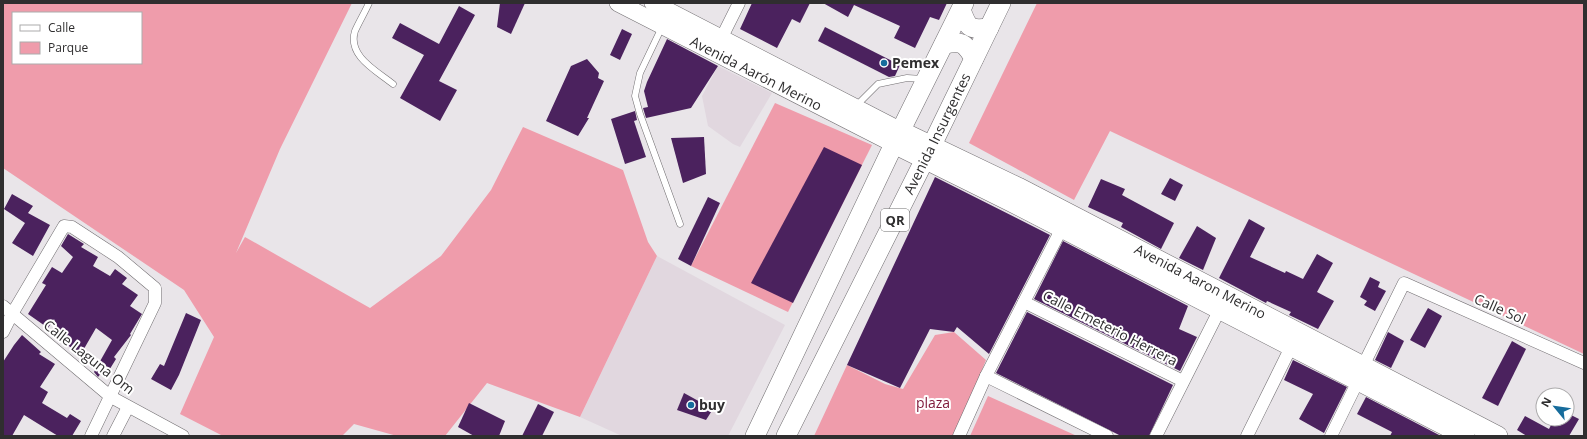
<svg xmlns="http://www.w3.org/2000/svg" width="1587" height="439" viewBox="0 0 1587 439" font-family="'Open Sans',sans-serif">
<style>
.built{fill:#e1d7df}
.green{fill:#ef9cab;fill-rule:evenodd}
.building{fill:#4b225e}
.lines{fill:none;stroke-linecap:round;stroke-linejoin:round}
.service-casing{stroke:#716e71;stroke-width:7}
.minor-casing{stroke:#716e71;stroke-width:13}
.secondary-casing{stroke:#716e71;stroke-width:18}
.primary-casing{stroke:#716e71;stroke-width:20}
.service{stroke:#fff;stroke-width:6}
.minor{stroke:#fff;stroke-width:12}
.secondary{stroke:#fff;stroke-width:17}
.primary{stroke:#fff;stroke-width:19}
.poi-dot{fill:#166c9c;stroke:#fff;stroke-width:1.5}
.labels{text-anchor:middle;stroke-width:4;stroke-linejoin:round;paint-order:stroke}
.shield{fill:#fff;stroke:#6d6d6d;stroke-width:1}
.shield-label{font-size:13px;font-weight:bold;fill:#2f2e2f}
.poi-label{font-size:14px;font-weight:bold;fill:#2f2e2f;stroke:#fff;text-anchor:start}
.street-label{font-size:14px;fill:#2f2e2f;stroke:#fff}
.park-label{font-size:14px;fill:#7e1738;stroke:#fff}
</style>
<rect width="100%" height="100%" fill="#e9e5e9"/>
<g class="built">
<polygon points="718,66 772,93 740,147 733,144 708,126 702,96"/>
<polygon points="657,256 785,325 728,436 622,436 580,417"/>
</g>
<g class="green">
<path d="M3 3H352L280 149 236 253 245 237 370 308 441 256 491 190 523 127 623 170 648 242 657 256 580 417 487 383 445 436H397L354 424 342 436H223L180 414 214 337 184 290 3 168ZM13 13H141V63H13Z"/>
<polygon points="1037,3 1584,3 1584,354 1110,131 1074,200 969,143"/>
<polygon points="775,103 872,145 788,312 691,266"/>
<polygon points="954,332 986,360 955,436 814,436 847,365 885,384 903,389 935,335"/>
<polygon points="988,396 1077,436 970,436"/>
</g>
<g class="building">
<polygon points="500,3 525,3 511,34 497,27"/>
<polygon points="752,3 810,3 800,23 792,19 777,48 740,29"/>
<polygon points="823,3 947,3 939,20 930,17 915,48 894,38 900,26 854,5 848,17"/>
<polygon points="459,6 475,15 439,81 457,90 440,121 400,98 424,55 392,38 400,23 439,44"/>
<polygon points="825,27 900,65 895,76 889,77 818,41"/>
<polygon points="622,29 632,34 620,60 610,55"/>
<polygon points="667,39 718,66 691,108 646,118 643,108 648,107 644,91 647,82"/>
<polygon points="587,59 599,73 598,78 604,81 587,118 589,118 578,136 546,121 571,66"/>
<polygon points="635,111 637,120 634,121 646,157 625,164 611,119"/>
<polygon points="704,137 706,174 683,183 671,138"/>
<polygon points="824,147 862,165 793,303 751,283"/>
<polygon points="935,177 1050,235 989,354 957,327 954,332 930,329 900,388 847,365"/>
<polygon points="1170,178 1183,185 1175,201 1161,194"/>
<polygon points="1101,179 1125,189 1122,195 1174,223 1161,249 1121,227 1123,223 1088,207"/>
<polygon points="12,194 33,206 28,213 50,225 33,256 12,243 25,223 4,209"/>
<polygon points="708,197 720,203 691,266 678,259"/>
<polygon points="1249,219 1265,228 1250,257 1285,273 1286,271 1303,279 1317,254 1333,263 1317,292 1334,301 1318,329 1289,315 1291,312 1267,301 1266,303 1219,278"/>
<polygon points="1197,226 1216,238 1203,270 1179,258"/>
<polygon points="68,234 84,244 81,247 98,257 93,266 110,276 115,269 127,278 122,284 138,295 130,306 142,314 130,334 131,335 114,357 116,359 108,372 104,370 98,377 94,372 112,340 96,328 81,354 64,343 54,319 48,328 28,314 46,285 42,283 52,267 62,273 73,257 61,246"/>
<polygon points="1063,241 1188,306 1179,329 1197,337 1180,371 1034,299"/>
<polygon points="1370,277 1380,282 1378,287 1386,291 1375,311 1364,305 1367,301 1360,297"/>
<polygon points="1428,308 1442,316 1425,348 1410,340"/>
<polygon points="1027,312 1173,385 1149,436 1121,436 996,373"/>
<polygon points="186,313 201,320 179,375 171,390 151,379 160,364 164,366"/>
<polygon points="1388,332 1404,341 1391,368 1375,360"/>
<polygon points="22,335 41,352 39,354 55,364 40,387 48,392 42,403 67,418 70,414 81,421 72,436 58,436 24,415 12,436 3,436 3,362 14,345"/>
<polygon points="1512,341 1526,349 1498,406 1482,398"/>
<polygon points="1293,360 1347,387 1324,433 1299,419 1313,394 1284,380"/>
<polygon points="684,393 713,409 706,420 677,410"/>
<polygon points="1366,397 1441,436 1390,436 1392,432 1357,414"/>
<polygon points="469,403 505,421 499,436 474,436 458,427"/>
<polygon points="538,404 554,412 542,436 522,436"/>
<polygon points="1567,413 1579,419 1569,436 1527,436 1517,430 1525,416 1549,429 1554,419 1567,419"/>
</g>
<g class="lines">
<defs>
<g id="service">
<path d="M369 3C365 12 359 22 355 31 347 56 377 71 393 84"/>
<polyline points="662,27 640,73 635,96 640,114 680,224"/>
<polyline points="856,106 878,84 907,78 923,79"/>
</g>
<g id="minor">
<polyline points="718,45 739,3"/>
<polyline points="1024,302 1183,381"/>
<polyline points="3,306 111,397 183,436"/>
<polyline points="3,332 12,314 64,226 72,227 118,257 155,288 155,303 91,436"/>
<polyline points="986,376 1107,436"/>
<polyline points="113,436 128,407"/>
<polyline points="959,436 986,376 1065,222"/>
<polyline points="1156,436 1222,305"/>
<polyline points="1247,436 1291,347"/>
<polyline points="1331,436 1358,381 1363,366 1404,283 1584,363"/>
</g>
<g id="secondary">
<path id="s1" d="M618 3 894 144"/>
<polyline points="653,3 901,131"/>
</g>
<g id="primary">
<path d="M961 10C968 28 969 30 989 28"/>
<path d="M944 44C962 41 964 42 974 58"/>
<path id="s2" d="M901 131 1018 187 1498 436"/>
<polyline points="894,144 1011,202 1465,436"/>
<polyline points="755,436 894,144 964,3"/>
<path id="s3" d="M786 436 932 145 1001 3"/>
</g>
</defs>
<use href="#service" class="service-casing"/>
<use href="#minor" class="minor-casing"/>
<use href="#secondary" class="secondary-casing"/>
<use href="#primary" class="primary-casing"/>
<use href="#service" class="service"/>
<use href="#minor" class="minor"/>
<use href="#secondary" class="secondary"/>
<use href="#primary" class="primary"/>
</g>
<g class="poi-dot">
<circle cx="884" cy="63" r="4"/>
<circle cx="691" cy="405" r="4"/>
</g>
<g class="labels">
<rect class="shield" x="881" y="209" width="28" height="22" rx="3"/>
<g class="shield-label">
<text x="895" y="225">QR</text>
</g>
<g class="poi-label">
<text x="892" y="68">Pemex</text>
<text x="699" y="410">buy</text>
</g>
<g class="street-label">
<text dy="5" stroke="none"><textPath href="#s1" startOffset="155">Avenida Aarón Merino</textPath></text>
<text dy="5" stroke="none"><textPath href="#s3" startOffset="338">Avenida Insurgentes</textPath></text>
<text dy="5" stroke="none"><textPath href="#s2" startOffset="335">Avenida Aaron Merino</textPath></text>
<text transform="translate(1500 309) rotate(24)" y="5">Calle Sol</text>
<text transform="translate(1110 328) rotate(27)" y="5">Calle Emeterio Herrera</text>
<text transform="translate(89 357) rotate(38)" y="5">Calle Laguna Om</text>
</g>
<g class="park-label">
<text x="933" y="408">plaza</text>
</g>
</g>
<rect width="1587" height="439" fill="none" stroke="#2f2e2f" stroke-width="8"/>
<rect x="12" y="12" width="130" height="52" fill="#ffffff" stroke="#acabac"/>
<rect x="20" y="25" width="20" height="6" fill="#ffffff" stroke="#acabac"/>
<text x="48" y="32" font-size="12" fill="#2f2e2f">Calle</text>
<rect x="20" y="42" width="20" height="12" fill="#ef9cab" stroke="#acabac"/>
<text x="48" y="52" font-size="12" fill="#2f2e2f">Parque</text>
<g transform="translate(1555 407) rotate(299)"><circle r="19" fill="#ffffff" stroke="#acabac"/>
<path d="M0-3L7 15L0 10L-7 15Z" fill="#166c9c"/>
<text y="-6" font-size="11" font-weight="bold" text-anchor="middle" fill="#2f2e2f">N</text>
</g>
</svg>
